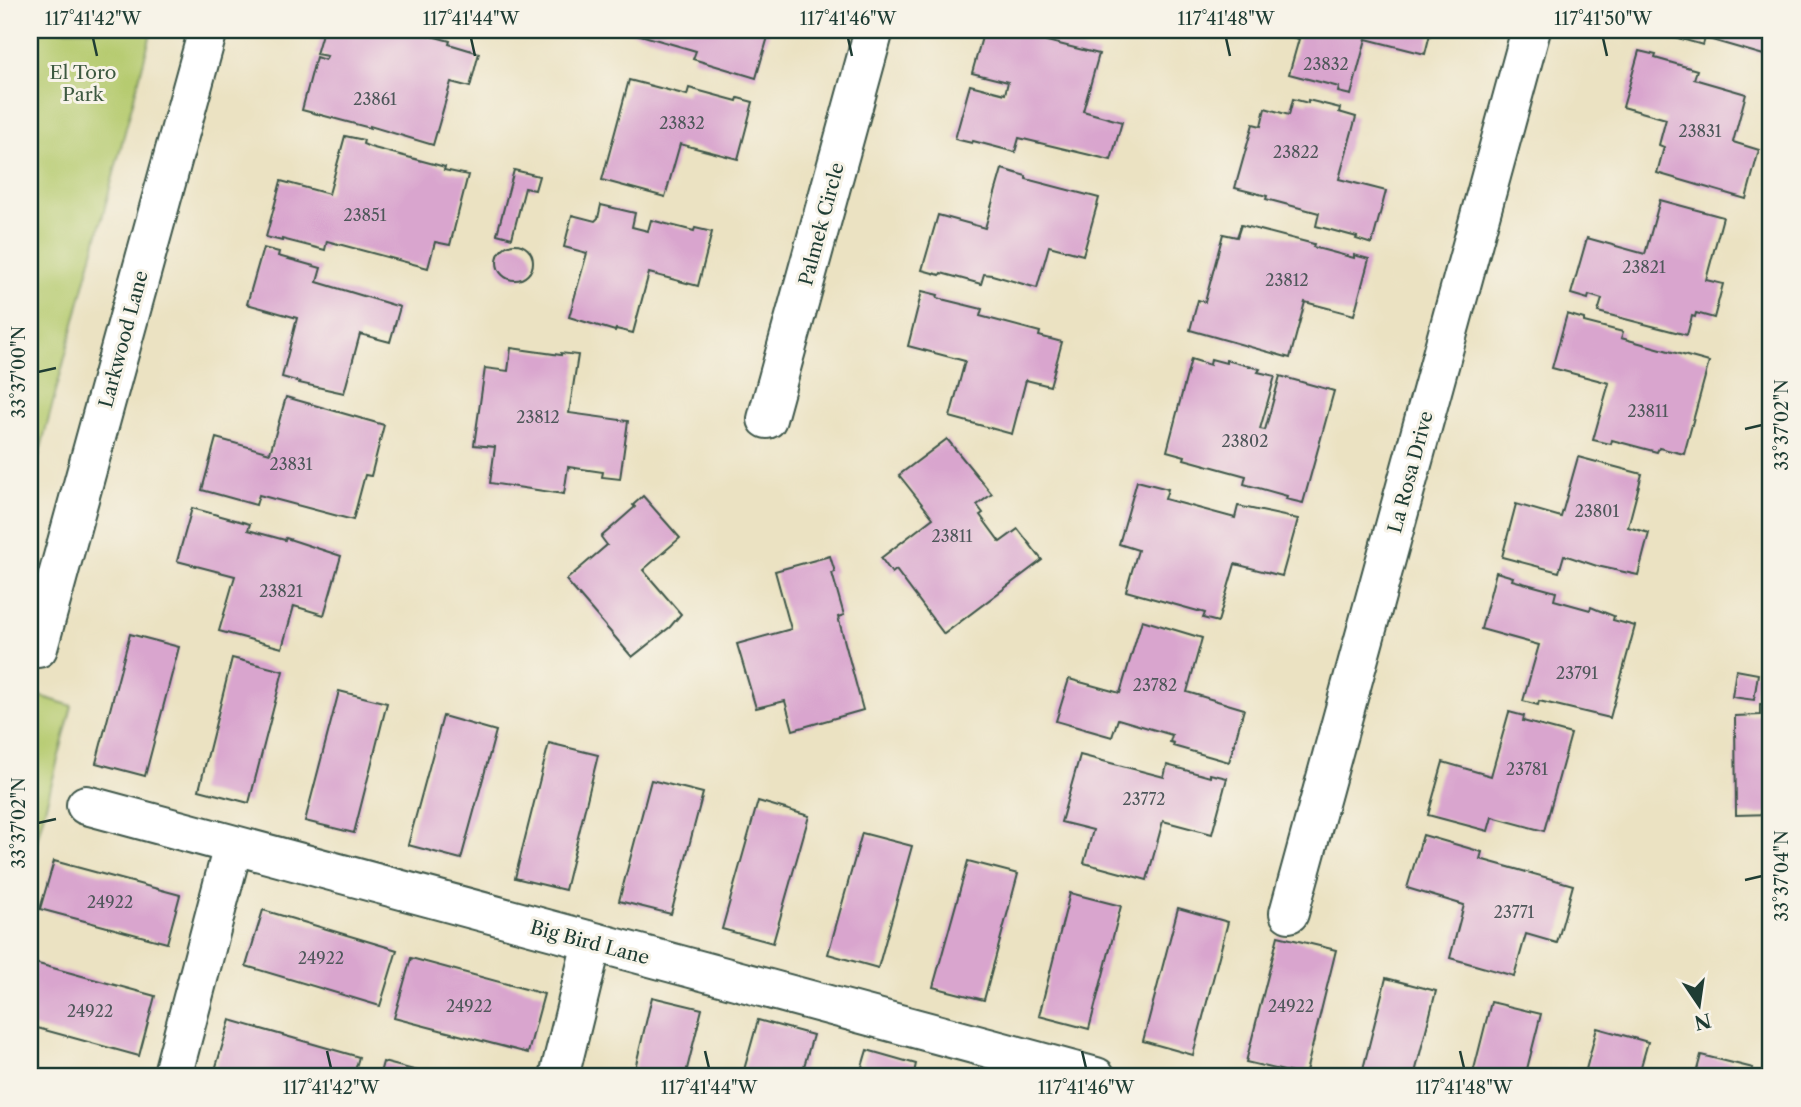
<svg xmlns="http://www.w3.org/2000/svg" width="1801" height="1107" viewBox="0 0 1801 1107" font-family="'Libre Caslon Text',serif">
<style>
.green{fill:#b6cb70;stroke:#6a8452;stroke-width:2}
.building{fill:#d9a5ce}
.lines{fill:none;stroke-linecap:round;stroke-linejoin:round}
.minor-casing{stroke:#3e5649;stroke-width:42}
.minor{stroke:#fff;stroke-width:38}
.ticks{fill:none;stroke:#1f3d34;stroke-width:2.5}
.labels{text-anchor:middle;stroke-width:6;stroke-linejoin:round;paint-order:stroke}
.number-label{font-size:16px;fill:#4e575a}
.park-label{font-size:19px;fill:#3d5940;stroke:#f7f3e8}
.street-label{font-size:19px;fill:#1f3d34;stroke:#f7f3e8}
.neatline{fill:none;stroke:#1f3d34;stroke-width:2.5}
.ticks-label{font-size:18px;text-anchor:middle;fill:#1f3d34}
</style>
<rect width="100%" height="100%" fill="#f7f3e8"/>
<filter id="ink" filterUnits="userSpaceOnUse"><feTurbulence type="fractalNoise" baseFrequency=".0143" numOctaves="2"/><feDisplacementMap in="SourceGraphic" scale="14" xChannelSelector="R" yChannelSelector="G"/><feConvolveMatrix kernelMatrix="1 2 1 2 8 2 1 2 1" color-interpolation-filters="sRGB"/></filter>
<filter id="wash" filterUnits="userSpaceOnUse"><feTurbulence type="fractalNoise" baseFrequency=".00686" numOctaves="4" result="noise"/><feDisplacementMap in="SourceGraphic" scale="28" xChannelSelector="R" yChannelSelector="G"/><feGaussianBlur stdDeviation="1.57" result="paint"/><feColorMatrix in="noise" values="0 0 0 0 0 0 0 0 0 0 0 0 0 0 0 0 0 1.4 0 .05"/><feComposite in="paint" operator="in"/></filter>
<g filter="url(#wash)">
<rect width="100%" height="100%" fill="#ebe2c2"/>
<g class="green">
<polygon points="30,30 152,30 30,489"/>
<polygon points="30,693 72,706 30,866"/>
</g>
<g id="blocks">
<g class="building">
<polygon points="323,30 409,30 450,41 449,44 479,53 470,87 451,82 433,145 370,126 370,128 302,110 316,57 325,60 327,56 316,54"/>
<polygon points="623,30 770,30 756,78 693,59 696,51"/>
<polygon points="984,30 1018,30 1040,36 1039,39 1099,54 1083,111 1122,122 1111,160 1019,138 1015,152 973,141 972,143 955,139 970,85 1005,94 1008,82 972,73"/>
<polygon points="1273,30 1431,30 1425,54 1366,39 1351,95 1338,92 1339,87 1289,74 1299,39 1273,32"/>
<polygon points="1645,30 1771,30 1771,53 1768,53 1767,56 1705,38 1703,45 1660,33 1659,37 1644,32"/>
<polygon points="1639,51 1656,55 1655,58 1697,70 1694,79 1746,94 1733,142 1759,150 1746,199 1657,173 1664,147 1659,145 1666,119 1623,107"/>
<polygon points="629,80 687,95 689,88 737,101 738,98 753,102 738,159 680,144 665,197 602,180"/>
<polygon points="1293,99 1308,103 1308,100 1340,108 1339,112 1356,117 1339,179 1386,191 1372,244 1356,239 1357,237 1316,226 1319,213 1266,199 1267,196 1235,188 1253,124 1261,126 1265,108 1289,115"/>
<polygon points="345,136 364,140 363,144 370,147 445,167 444,170 468,175 450,245 435,242 428,268 327,241 325,250 282,239 282,241 266,237 281,181 329,194"/>
<polygon points="1002,169 1026,176 1026,179 1099,198 1083,255 1049,246 1037,288 992,275 984,274 981,284 941,273 940,275 922,270 938,215 985,228"/>
<polygon points="514,170 539,176 535,190 525,188 512,238 497,234"/>
<polygon points="1660,200 1723,217 1706,280 1723,284 1714,318 1696,313 1695,317 1692,316 1687,335 1598,312 1602,299 1589,295 1588,299 1571,294 1587,238 1645,254"/>
<polygon points="601,205 635,213 632,227 648,231 651,220 694,231 695,228 712,232 698,286 649,273 633,333 616,329 615,331 569,317 587,253 564,247 572,215 595,221 598,218"/>
<polygon points="1241,225 1314,244 1313,247 1354,258 1354,255 1369,259 1354,315 1305,302 1290,358 1190,330 1198,300 1205,302 1223,234 1237,237"/>
<circle cx="515" cy="262" r="18"/>
<polygon points="263,248 279,252 278,256 321,268 317,282 400,307 390,342 360,334 344,393 299,383 300,382 282,377 297,318 247,304"/>
<polygon points="922,291 938,295 937,298 982,309 980,316 1040,332 1039,336 1062,342 1050,386 1026,380 1012,434 950,417 965,361 908,346"/>
<polygon points="1567,314 1584,319 1584,322 1623,332 1621,338 1709,362 1684,454 1659,448 1657,452 1612,440 1611,444 1593,440 1609,383 1552,368"/>
<polygon points="511,348 561,355 561,353 578,355 569,413 628,421 620,479 602,477 603,472 568,467 564,494 490,483 495,447 474,445 485,368 508,371"/>
<polygon points="1191,359 1210,365 1211,359 1226,363 1226,360 1260,369 1258,372 1275,376 1260,429 1265,430 1280,376 1334,391 1303,503 1286,499 1287,496 1244,484 1246,476 1184,459 1185,456 1167,451"/>
<polygon points="286,397 384,425 371,476 365,475 353,520 259,495 256,505 202,490 216,438 270,453"/>
<polygon points="947,439 992,494 977,505 983,513 980,515 1000,542 1018,529 1042,560 944,634 896,570 892,573 881,558 933,518 899,475"/>
<polygon points="1578,457 1642,474 1628,527 1649,533 1638,575 1597,566 1564,555 1559,572 1502,557 1516,504 1561,517"/>
<polygon points="1137,481 1168,489 1165,499 1235,518 1238,506 1298,519 1282,576 1235,564 1218,622 1203,618 1205,613 1126,591 1138,550 1119,544"/>
<polygon points="643,496 680,538 643,570 681,614 670,627 632,657 566,580 607,545 601,537 635,507 633,505"/>
<polygon points="192,508 250,524 248,530 285,540 286,538 341,556 324,615 294,606 282,648 219,631 235,576 177,561"/>
<polygon points="830,556 835,572 832,573 844,615 838,617 863,710 793,730 785,701 756,708 737,644 791,629 775,571"/>
<polygon points="1496,572 1513,577 1512,580 1556,592 1554,600 1590,610 1591,607 1598,610 1614,616 1613,620 1635,626 1610,718 1539,701 1538,705 1523,701 1539,645 1481,629"/>
<polygon points="1142,620 1202,638 1187,692 1244,709 1229,762 1173,746 1174,743 1170,742 1172,735 1118,719 1112,737 1056,721 1069,679 1120,693"/>
<polygon points="130,634 179,647 145,776 96,763"/>
<polygon points="232,658 283,671 249,803 199,790"/>
<polygon points="1736,670 1758,674 1754,700 1732,697"/>
<polygon points="339,691 387,703 354,833 305,821"/>
<polygon points="1760,704 1771,704 1771,814 1736,815 1735,716 1760,715"/>
<polygon points="1509,712 1524,716 1523,721 1571,734 1544,831 1492,817 1488,831 1428,815 1443,762 1491,776"/>
<polygon points="443,716 496,731 461,859 408,845"/>
<polygon points="549,743 598,755 565,890 515,878"/>
<polygon points="1080,755 1164,777 1167,765 1210,777 1210,774 1227,778 1212,834 1163,821 1147,880 1084,863 1093,830 1061,822"/>
<polygon points="651,780 703,793 671,914 619,901"/>
<polygon points="758,801 809,816 773,943 722,929"/>
<polygon points="862,833 912,846 878,968 828,954"/>
<polygon points="1423,835 1482,852 1480,859 1573,885 1557,943 1526,934 1514,976 1450,958 1464,905 1407,888"/>
<polygon points="54,861 180,895 167,943 40,909"/>
<polygon points="968,861 1018,874 984,1000 933,987"/>
<polygon points="1070,893 1121,906 1089,1029 1039,1016"/>
<polygon points="1178,908 1228,922 1193,1055 1143,1041"/>
<polygon points="263,910 397,950 380,1006 246,966"/>
<polygon points="1278,936 1336,950 1305,1076 1246,1062"/>
<polygon points="411,958 544,994 528,1053 394,1018"/>
<polygon points="31,962 155,996 139,1056 30,1026"/>
<polygon points="1386,978 1436,991 1414,1077 1361,1077"/>
<polygon points="652,997 702,1009 685,1077 633,1077"/>
<polygon points="1491,1002 1541,1014 1525,1077 1472,1077"/>
<polygon points="230,1020 359,1057 353,1077 242,1077 215,1070"/>
<polygon points="758,1020 813,1035 801,1077 742,1077"/>
<polygon points="1597,1028 1648,1042 1638,1077 1584,1077"/>
<polygon points="867,1050 916,1064 913,1077 859,1077"/>
<polygon points="1701,1055 1753,1068 1750,1077 1695,1077"/>
<polygon points="383,1062 437,1076 437,1077 379,1077"/>
</g>
</g>
</g>
<g filter="url(#ink)">
<use href="#blocks" fill-opacity="0" stroke="#3e5649" stroke-width="2"/>
<g class="lines">
<defs>
<g id="minor">
<polyline points="767,419 874,30"/>
<polyline points="38,648 208,30"/>
<polyline points="86,805 1096,1077"/>
<polyline points="1289,913 1531,30"/>
<polyline points="172,1077 233,846"/>
<polyline points="559,1077 592,943"/>
</g>
</defs>
<use href="#minor" class="minor-casing"/>
<use href="#minor" class="minor"/>
</g>
</g>
<path class="ticks" d="M93 38 97 56M471 38 475 56M848 38 852 56M1226 38 1230 56M1603 38 1607 56M38 372 56 368M1745 429 1762 425M38 823 56 819M1745 880 1762 876M327 1051 331 1068M705 1051 709 1068M1082 1051 1086 1068M1460 1051 1464 1068"/>
<g class="labels">
<g class="number-label">
<text x="1326" y="70">23832</text>
<text x="375" y="105">23861</text>
<text x="682" y="129">23832</text>
<text x="1700" y="137">23831</text>
<text x="1296" y="158">23822</text>
<text x="365" y="221">23851</text>
<text x="1644" y="273">23821</text>
<text x="1287" y="286">23812</text>
<text x="1648" y="417">23811</text>
<text x="538" y="423">23812</text>
<text x="1245" y="447">23802</text>
<text x="291" y="470">23831</text>
<text x="1597" y="517">23801</text>
<text x="952" y="542">23811</text>
<text x="281" y="597">23821</text>
<text x="1577" y="679">23791</text>
<text x="1155" y="691">23782</text>
<text x="1527" y="775">23781</text>
<text x="1144" y="805">23772</text>
<text x="110" y="908">24922</text>
<text x="1514" y="918">23771</text>
<text x="321" y="964">24922</text>
<text x="469" y="1012">24922</text>
<text x="1291" y="1012">24922</text>
<text x="90" y="1017">24922</text>
</g>
<g class="park-label">
<text x="83" y="79">El Toro<tspan x="83" dy="22">Park</tspan></text>
</g>
<g class="street-label">
<text transform="translate(821 224) rotate(-75)" y="7">Palmek Circle</text>
<text transform="translate(123 339) rotate(-75)" y="7">Larkwood Lane</text>
<text transform="translate(1410 472) rotate(-75)" y="7">La Rosa Drive</text>
<text transform="translate(590 942) rotate(15)" y="7">Big Bird Lane</text>
</g>
</g>
<rect width="1801" height="1107" fill="none" stroke="#f7f3e8" stroke-width="77"/>
<g transform="translate(1699 1005) rotate(167)" stroke="#f7f3e8" stroke-width="5" paint-order="stroke">
<path d="M0-5L12 26L0 18L-12 26Z" fill="#1f3d34"/>
<text y="-10" font-size="19" font-weight="bold" text-anchor="middle" fill="#1f3d34">N</text>
</g>
<rect x="38" y="38" width="1724" height="1030" class="neatline"/>
<g class="ticks-label">
<text x="93" y="25">117°41'42"W</text>
<text x="471" y="25">117°41'44"W</text>
<text x="848" y="25">117°41'46"W</text>
<text x="1226" y="25">117°41'48"W</text>
<text x="1603" y="25">117°41'50"W</text>
<text transform="translate(19 372) rotate(-90)" y="6">33°37'00"N</text>
<text transform="translate(1782 425) rotate(-90)" y="6">33°37'02"N</text>
<text transform="translate(19 823) rotate(-90)" y="6">33°37'02"N</text>
<text transform="translate(1782 876) rotate(-90)" y="6">33°37'04"N</text>
<text x="331" y="1094">117°41'42"W</text>
<text x="709" y="1094">117°41'44"W</text>
<text x="1086" y="1094">117°41'46"W</text>
<text x="1464" y="1094">117°41'48"W</text>
</g>
</svg>
